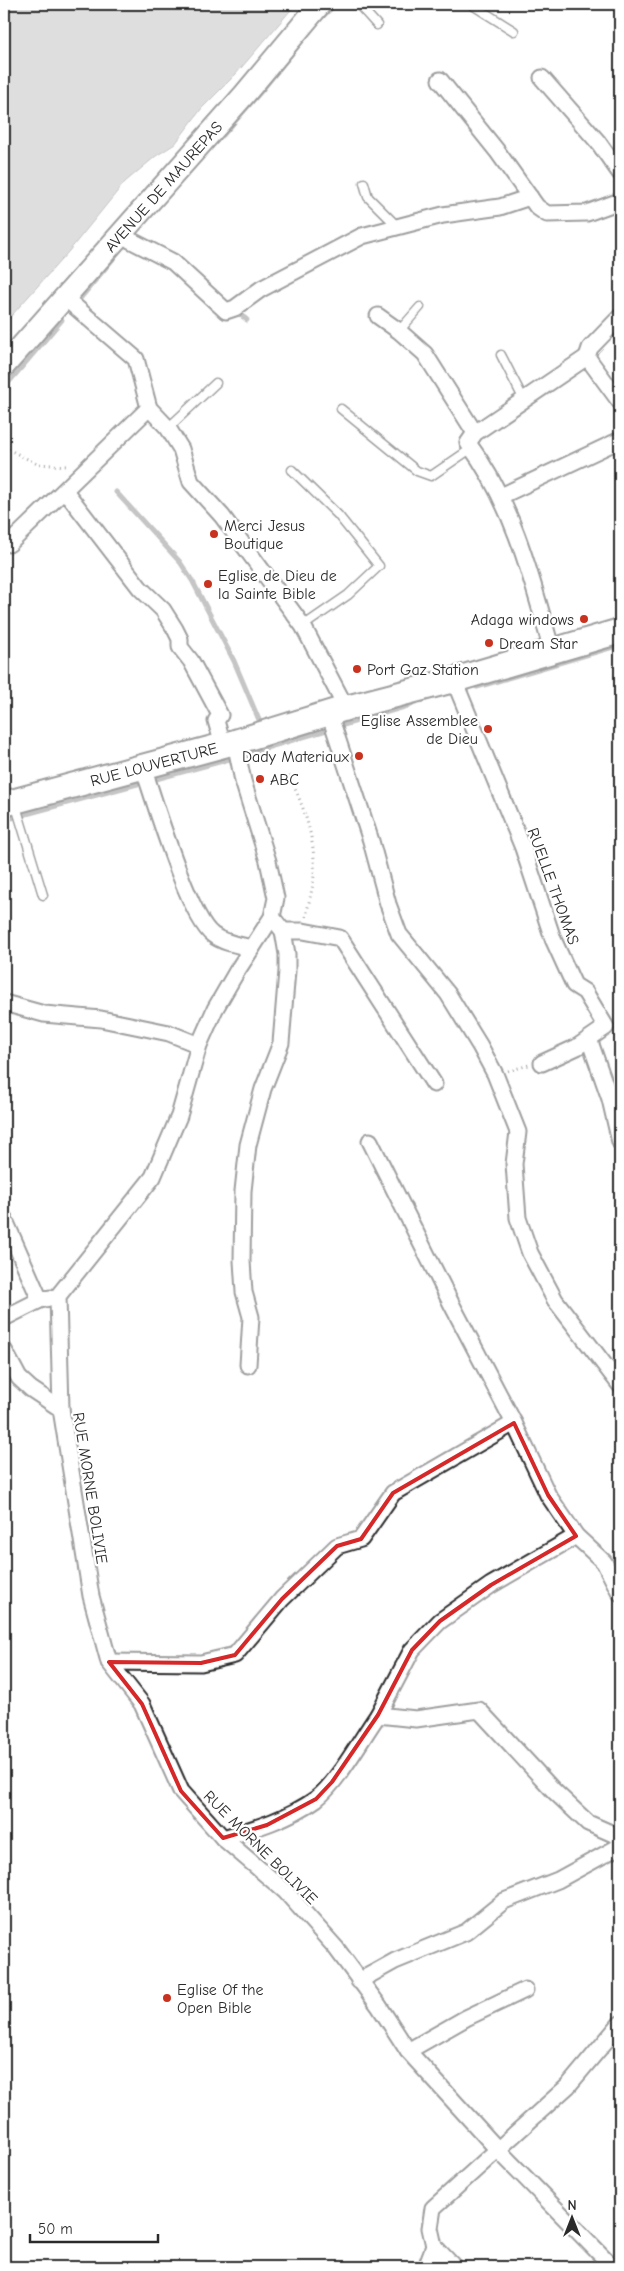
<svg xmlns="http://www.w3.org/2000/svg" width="624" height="2271" viewBox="0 0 624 2271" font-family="'Comic Neue',sans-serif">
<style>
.water{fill:#b6b6b6;stroke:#7e7e7e}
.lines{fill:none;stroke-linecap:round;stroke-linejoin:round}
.stream{stroke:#7e7e7e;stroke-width:5}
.lane-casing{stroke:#2b2b2b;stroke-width:11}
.street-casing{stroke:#2b2b2b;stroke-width:19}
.secondary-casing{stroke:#2b2b2b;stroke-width:25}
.primary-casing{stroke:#2b2b2b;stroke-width:28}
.path{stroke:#2b2b2b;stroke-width:3;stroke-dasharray:1 4;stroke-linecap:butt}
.lane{stroke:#fff;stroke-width:8}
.street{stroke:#fff;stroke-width:15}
.secondary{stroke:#fff;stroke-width:21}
.primary{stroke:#fff;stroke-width:24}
.marked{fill:none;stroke:#d62828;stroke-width:4;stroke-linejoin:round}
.poi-dot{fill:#c8321e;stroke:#fff;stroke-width:2}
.labels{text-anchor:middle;stroke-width:4.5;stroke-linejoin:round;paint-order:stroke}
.street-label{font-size:16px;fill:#2b2b2b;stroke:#fff}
.poi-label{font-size:16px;fill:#2b2b2b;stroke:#fff;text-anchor:start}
</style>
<rect width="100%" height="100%" fill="#fff"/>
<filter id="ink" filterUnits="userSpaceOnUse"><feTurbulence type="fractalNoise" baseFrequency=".02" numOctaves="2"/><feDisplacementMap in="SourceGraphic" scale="10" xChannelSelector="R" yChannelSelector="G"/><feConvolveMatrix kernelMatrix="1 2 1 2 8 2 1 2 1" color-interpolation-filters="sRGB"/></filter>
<g filter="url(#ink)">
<polygon class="water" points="4,4 296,4 235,75 202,108 175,144 156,156 125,182 69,251 4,324"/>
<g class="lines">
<g class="stream">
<polyline points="320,19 336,4"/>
<polyline points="223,135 263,89 306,36"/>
<polyline points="79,300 113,259"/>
<polyline points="236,311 247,320"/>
<polyline points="4,388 62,320"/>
<polyline points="116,492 180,562 193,582 234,661 259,720"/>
<polyline points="477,687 620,645"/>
<polyline points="4,820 219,762 411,705"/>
</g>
<defs>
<g id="lane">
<polyline points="358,4 377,25"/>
<polyline points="471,4 514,31"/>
<polyline points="364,183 368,197 397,226"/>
<polyline points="399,331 420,307"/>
<polyline points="501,355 524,400"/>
<polyline points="341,409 417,471 431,476 472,448"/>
<polyline points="168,428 216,383"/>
<polyline points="292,470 338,515 379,566 348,595 303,626"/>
<polyline points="15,803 43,895"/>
</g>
<g id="street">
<polyline points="542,78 598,142 620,173"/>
<polyline points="440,80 497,151 537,207 547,214 587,213 620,201"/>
<polyline points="121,232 130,240 173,262 226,311 235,308 261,289 362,236 443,215 500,207 530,197"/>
<polyline points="65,298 136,359 149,408 168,428 181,449 191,482 222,516 303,626 346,708"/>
<polyline points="378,316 399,331 425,354 475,433"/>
<polyline points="587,357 590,348 620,317"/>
<polyline points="66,492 140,588 163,610 175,629 180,639 180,647 191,661 220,715 216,721 223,745"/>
<polyline points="501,496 620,440"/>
<polyline points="9,544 149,408"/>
<path d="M552 651C532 579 513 503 468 443L475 433 587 357 620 402"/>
<polyline points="454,680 523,848 553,939 574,985 585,992 606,1027 577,1047 542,1063"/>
<polyline points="329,713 371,841 388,904 399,934 448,994 480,1046 495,1074 518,1132 514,1164 518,1218 530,1253 555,1300 620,1385"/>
<polyline points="235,742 243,781 268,861 276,898 272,917 237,971 215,1009 199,1045 179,1116 153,1177 58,1296 61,1409 91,1596 109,1662 142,1704 181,1791 223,1838 285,1891 336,1948 379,2006 408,2051 499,2151 613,2267"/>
<path d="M143 767C154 799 189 918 213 935 223 943 239 945 252 948"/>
<polyline points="283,931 303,931 340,938 434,1084"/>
<polyline points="4,1003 44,1014 101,1019 169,1033 199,1045"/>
<polyline points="589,1039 610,1099 620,1142"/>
<polyline points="370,1141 452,1305 514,1423 548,1495 576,1536 604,1562 620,1593"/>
<polyline points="4,1218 40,1300"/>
<polyline points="4,1318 40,1300 50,1298"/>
<polyline points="4,1350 19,1378 31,1389 61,1409"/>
<polyline points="248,1365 251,1317 244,1292 242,1261 243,1191 248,1145 263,1089 281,1043 287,971 287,954 283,931 272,917"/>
<polyline points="109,1662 201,1663 235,1655 282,1599 337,1546 361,1539 393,1493 514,1423"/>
<polyline points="378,1715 412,1650 440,1621 491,1585 576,1536"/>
<path d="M223 1838C254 1829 290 1818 316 1799 338 1782 361 1739 378 1715L416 1719 479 1710 554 1791 588 1823 620 1837"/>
<polyline points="359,1981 395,1961 466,1932 504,1901 558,1880 620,1846"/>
<polyline points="408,2051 466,2018 525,1990"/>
<polyline points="434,2246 454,2267"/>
<polyline points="426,2267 434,2246 430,2228 433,2208 568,2086 620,2024"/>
</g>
<g id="secondary">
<path id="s1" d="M4 366 244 95 320 4"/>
</g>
<g id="primary">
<path id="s2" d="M4 804 235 742 346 708 454 680 620 631"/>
</g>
</defs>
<use href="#lane" class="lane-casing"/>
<use href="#street" class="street-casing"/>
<use href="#secondary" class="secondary-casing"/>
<use href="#primary" class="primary-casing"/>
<g class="path">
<polyline points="4,447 37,464 67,466"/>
<path d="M289 776C304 806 316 841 314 875 313 889 308 904 306 918"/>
<polyline points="508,1071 529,1065"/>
</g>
<use href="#lane" class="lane"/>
<use href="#street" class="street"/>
<use href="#secondary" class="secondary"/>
<use href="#primary" class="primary"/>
</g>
</g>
<path d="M0 0H624V2271H0ZM514 1423 548 1495 576 1536 491 1585 440 1621 412 1650 378 1715 332 1782 316 1799 267 1825 223 1838 181 1791 142 1704 109 1662 201 1663 235 1655 282 1599 337 1546 361 1539 393 1493Z" fill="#fff" fill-opacity=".55" fill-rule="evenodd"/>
<path class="marked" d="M514 1423 548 1495 576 1536 491 1585 440 1621 412 1650 378 1715 332 1782 316 1799 267 1825 223 1838 181 1791 142 1704 109 1662 201 1663 235 1655 282 1599 337 1546 361 1539 393 1493Z"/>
<g class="poi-dot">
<circle cx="214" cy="534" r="5"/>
<circle cx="208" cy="584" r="5"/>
<circle cx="584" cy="619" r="5"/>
<circle cx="489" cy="643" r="5"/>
<circle cx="357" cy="669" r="5"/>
<circle cx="488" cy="729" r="5"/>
<circle cx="359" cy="756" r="5"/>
<circle cx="260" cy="779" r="5"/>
<circle cx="167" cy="1998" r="5"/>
</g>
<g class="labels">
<g class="street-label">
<text dy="6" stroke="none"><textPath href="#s1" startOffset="240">AVENUE DE MAUREPAS</textPath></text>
<text dy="6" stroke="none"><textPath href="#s2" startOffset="155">RUE LOUVERTURE</textPath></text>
<text transform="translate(554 886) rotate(70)" y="6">RUELLE THOMAS</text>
<text transform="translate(91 1488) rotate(81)" y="6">RUE MORNE BOLIVIE</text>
<text transform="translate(261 1847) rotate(45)" y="6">RUE MORNE BOLIVIE</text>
</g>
<g class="poi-label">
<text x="224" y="531">Merci Jesus<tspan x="224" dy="18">Boutique</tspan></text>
<text x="218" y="581">Eglise de Dieu de<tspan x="218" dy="18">la Sainte Bible</tspan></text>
<text x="574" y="625" text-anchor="end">Adaga windows</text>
<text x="499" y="649">Dream Star</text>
<text x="367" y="675">Port Gaz Station</text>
<text x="478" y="726" text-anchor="end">Eglise Assemblee<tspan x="478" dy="18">de Dieu</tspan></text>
<text x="349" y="762" text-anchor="end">Dady Materiaux</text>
<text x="270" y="785">ABC</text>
<text x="177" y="1995">Eglise Of the<tspan x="177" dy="18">Open Bible</tspan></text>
</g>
</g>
<rect width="624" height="2271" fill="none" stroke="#fff" stroke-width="20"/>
<rect x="10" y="10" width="604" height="2251" fill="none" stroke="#2b2b2b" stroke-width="2" filter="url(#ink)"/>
<g transform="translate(572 2218)" stroke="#ffffff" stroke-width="4" paint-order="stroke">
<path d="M0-4L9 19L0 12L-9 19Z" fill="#2b2b2b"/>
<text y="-8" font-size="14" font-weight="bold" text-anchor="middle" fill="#2b2b2b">N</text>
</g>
<path d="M30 2234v8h128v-8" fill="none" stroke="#2b2b2b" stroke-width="2.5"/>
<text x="38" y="2234" font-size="15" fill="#2b2b2b" stroke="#ffffff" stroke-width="4" paint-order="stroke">50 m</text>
</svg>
